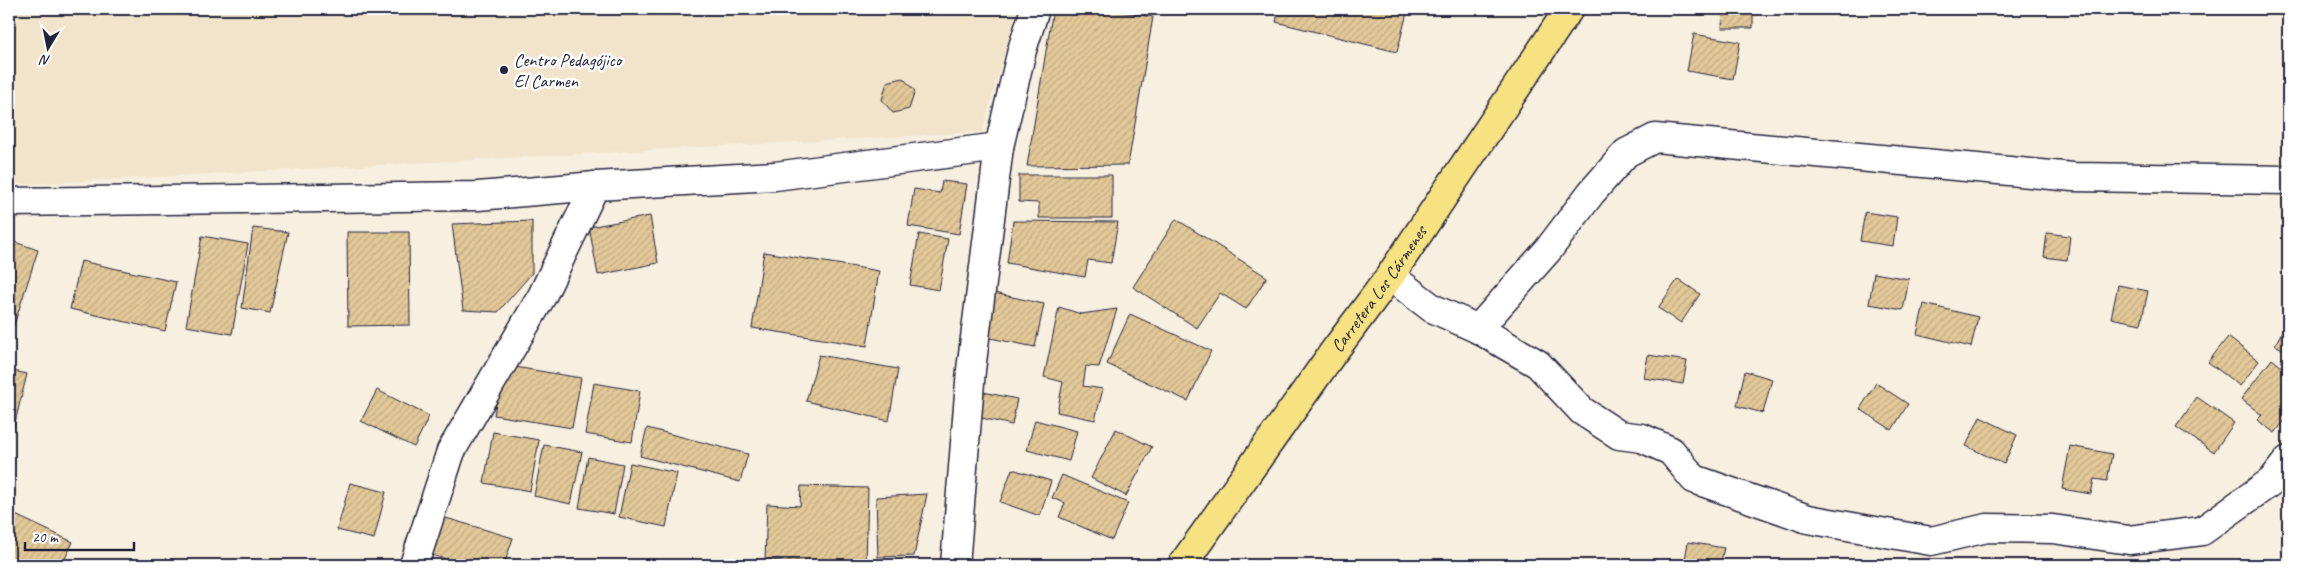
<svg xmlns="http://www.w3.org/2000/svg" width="2297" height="574" viewBox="0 0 2297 574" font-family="Caveat,sans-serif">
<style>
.built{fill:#f1e4ca}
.building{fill:url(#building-hatch);stroke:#22223b}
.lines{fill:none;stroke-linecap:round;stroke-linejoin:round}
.minor-casing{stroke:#22223b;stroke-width:31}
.major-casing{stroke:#22223b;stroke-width:31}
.minor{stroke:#fff;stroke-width:28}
.major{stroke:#f7e281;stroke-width:28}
.poi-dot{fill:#22223b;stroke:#fff;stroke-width:2}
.labels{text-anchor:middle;stroke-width:5;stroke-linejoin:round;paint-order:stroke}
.poi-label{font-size:18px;fill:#22223b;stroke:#fff;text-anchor:start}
.street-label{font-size:18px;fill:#22223b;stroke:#fff}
</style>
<defs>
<pattern id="building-hatch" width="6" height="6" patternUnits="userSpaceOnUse" patternTransform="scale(1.25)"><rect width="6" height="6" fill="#e3c998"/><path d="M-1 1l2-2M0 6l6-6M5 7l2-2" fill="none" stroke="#c2ac84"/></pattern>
</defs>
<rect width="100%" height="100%" fill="#f7efe0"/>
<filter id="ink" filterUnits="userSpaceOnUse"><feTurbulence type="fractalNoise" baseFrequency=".02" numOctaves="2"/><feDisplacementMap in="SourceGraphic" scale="10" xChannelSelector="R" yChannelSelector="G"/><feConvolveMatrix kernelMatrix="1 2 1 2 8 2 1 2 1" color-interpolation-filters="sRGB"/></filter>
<g filter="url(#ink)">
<polygon class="built" points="9,9 1017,9 982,132 9,185"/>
<g class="building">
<polygon points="1053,9 1104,9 1153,17 1128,165 1027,166"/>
<polygon points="1279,9 1408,9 1397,52 1276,22"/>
<polygon points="1723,9 1753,9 1753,28 1722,28"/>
<polygon points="1694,34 1740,42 1733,79 1687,71"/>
<polygon points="903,78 915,91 909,109 893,113 882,100 887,82"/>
<polygon points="1019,175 1112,175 1112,218 1039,218 1039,203 1019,202"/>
<polygon points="942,181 967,184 959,234 908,226 914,189 940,193"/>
<polygon points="2288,202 2288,238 2285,238"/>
<polygon points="1865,212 1897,217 1893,246 1860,241"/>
<polygon points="650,216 658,263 598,275 589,227"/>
<polygon points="1176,219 1267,277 1246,309 1220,293 1197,328 1133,287"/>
<polygon points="532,221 532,273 498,312 463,310 452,224"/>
<polygon points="1013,221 1118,222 1111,263 1088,260 1085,277 1007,263"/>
<polygon points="253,228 288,232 270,313 242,308"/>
<polygon points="347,232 409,232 410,325 348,326"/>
<polygon points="2047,233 2070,236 2067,260 2044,257"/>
<polygon points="919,234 948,239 939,290 910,285"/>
<polygon points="202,236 248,244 232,334 186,326"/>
<polygon points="9,240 38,250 14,325 9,323"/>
<polygon points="764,252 879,271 867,346 752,328"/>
<polygon points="81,261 176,282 165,331 70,309"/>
<polygon points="1874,273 1909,279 1903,310 1869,304"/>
<polygon points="1678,279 1700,294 1681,323 1658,308"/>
<polygon points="2118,285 2148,291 2141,324 2111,318"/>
<polygon points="985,291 1044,304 1035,347 975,335"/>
<polygon points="1924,304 1978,317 1971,347 1917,334"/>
<polygon points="1059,307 1081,314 1117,309 1099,367 1086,366 1083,386 1103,389 1095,420 1057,412 1063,382 1044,377"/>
<polygon points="1130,314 1211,351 1188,401 1107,364"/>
<polygon points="2287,322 2288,322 2288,352 2275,345"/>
<polygon points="2228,337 2259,361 2240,386 2208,362"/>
<polygon points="819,355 898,369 889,421 806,401"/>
<polygon points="1648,355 1687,361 1683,384 1644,378"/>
<polygon points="2272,359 2288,372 2288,416 2275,433 2257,420 2262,415 2241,399"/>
<polygon points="503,365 581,378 572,428 494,415"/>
<polygon points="9,370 27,374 11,438 9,438"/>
<polygon points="1745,371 1772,379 1763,413 1737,406"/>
<polygon points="594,383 640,391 632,442 585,434"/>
<polygon points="1876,383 1908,404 1892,430 1860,409"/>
<polygon points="377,390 429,416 414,447 361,421"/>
<polygon points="983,392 1017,399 1012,425 977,417"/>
<polygon points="2197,397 2234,423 2214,452 2176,427"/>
<polygon points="1980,417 2017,435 2004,464 1966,446"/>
<polygon points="1035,420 1077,431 1069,461 1027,450"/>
<polygon points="647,428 748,454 740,482 640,456"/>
<polygon points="1116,429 1152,447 1126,496 1091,478"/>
<polygon points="493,432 539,440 530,491 484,483"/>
<polygon points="544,445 582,452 571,504 534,496"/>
<polygon points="2070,446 2112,454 2107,481 2094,479 2091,494 2062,489"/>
<polygon points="588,457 623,464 614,514 579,508"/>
<polygon points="630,463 677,473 666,527 619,517"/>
<polygon points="1012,469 1051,481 1040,516 1000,502"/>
<polygon points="1062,475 1128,503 1112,540 1059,517 1065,503 1052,498"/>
<polygon points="350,483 386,492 374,539 337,530"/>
<polygon points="801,486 868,488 866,565 765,560 767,504 800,506"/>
<polygon points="927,494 914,556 878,557 876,497"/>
<polygon points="9,512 73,542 62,565 9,565"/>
<polygon points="436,515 513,538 504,565 466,565 425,553"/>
<polygon points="1688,542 1724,548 1720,565 1684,565"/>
</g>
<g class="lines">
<defs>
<g id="minor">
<polyline points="999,147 1022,50 1035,9"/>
<polyline points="9,202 478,196 595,186 775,176 999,147 971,370 955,565"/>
<polyline points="1390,276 1432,308 1478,329 1538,364 1582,411 1619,435 1642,438 1671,451 1694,479 1808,519 1931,541 1987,528 2053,529 2129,540 2202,531 2272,481 2288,460"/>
<polyline points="1478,329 1548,250 1591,193 1626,153 1655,138 2073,177 2288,180"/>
<polyline points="414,565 451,451 542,296 595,186"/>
</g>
<g id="major">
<path id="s1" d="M1182 565 1332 354 1390 276 1569 9"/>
</g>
</defs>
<use href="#minor" class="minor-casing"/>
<use href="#major" class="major-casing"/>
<use href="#minor" class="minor"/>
<use href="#major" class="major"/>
</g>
</g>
<circle class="poi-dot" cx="504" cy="70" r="5"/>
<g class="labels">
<g class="poi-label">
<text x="514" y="66">Centro Pedagójico<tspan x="514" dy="21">El Carmen</tspan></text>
</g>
<g class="street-label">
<text dy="6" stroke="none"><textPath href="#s1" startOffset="339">Carretera Los Cármenes</textPath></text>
</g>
</g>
<rect width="2297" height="574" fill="none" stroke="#fff" stroke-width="30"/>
<rect x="15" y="15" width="2267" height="544" fill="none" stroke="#22223b" stroke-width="2" filter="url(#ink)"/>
<g transform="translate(48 48) rotate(190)" stroke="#ffffff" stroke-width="4" paint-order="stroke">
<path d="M0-4L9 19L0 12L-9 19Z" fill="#22223b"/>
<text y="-8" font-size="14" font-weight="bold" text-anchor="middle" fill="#22223b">N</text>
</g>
<path d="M25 542v8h109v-8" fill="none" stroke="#22223b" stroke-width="2.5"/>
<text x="32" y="542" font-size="15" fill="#22223b" stroke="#ffffff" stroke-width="4" paint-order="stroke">20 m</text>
</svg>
